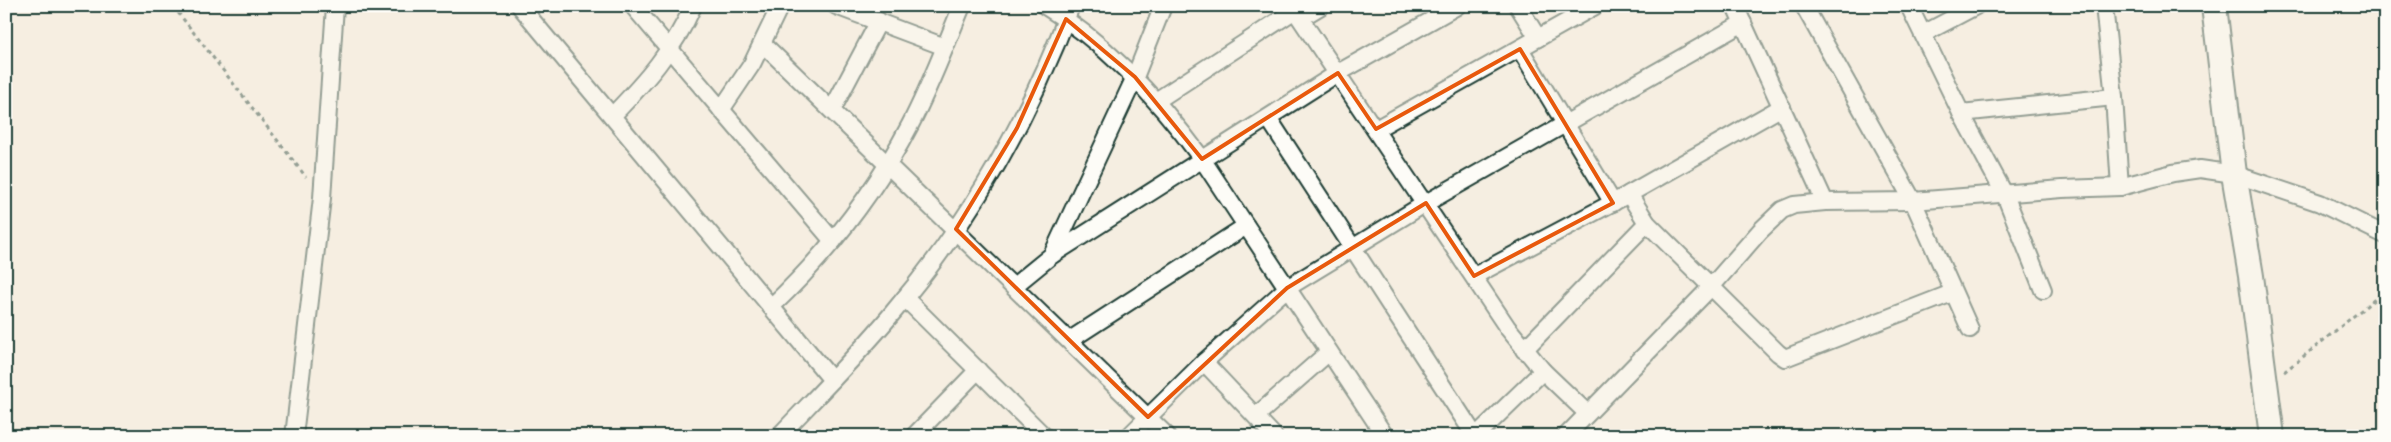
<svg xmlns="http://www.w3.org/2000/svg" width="2391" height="442" viewBox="0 0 2391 442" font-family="'Playpen Sans',sans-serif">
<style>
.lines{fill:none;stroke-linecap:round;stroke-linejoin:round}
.street-casing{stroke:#1f3d34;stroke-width:20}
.secondary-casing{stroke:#1f3d34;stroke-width:28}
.path{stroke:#1f3d34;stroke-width:3;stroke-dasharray:4 4;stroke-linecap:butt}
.street{stroke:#fdfcf7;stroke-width:16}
.secondary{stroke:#fdfcf7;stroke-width:24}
.marked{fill:none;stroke:#e8590c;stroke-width:4;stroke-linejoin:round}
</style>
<rect width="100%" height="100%" fill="#f5eee1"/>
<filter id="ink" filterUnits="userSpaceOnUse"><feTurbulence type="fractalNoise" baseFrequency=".02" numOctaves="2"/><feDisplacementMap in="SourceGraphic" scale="10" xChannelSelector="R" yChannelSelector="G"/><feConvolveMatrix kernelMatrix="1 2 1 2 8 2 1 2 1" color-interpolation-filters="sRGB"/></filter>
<g filter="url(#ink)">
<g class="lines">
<defs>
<g id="street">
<polyline points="520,6 832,380"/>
<polyline points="633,6 833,241"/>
<polyline points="836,6 945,47"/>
<path d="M1045 6C1108 44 1159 100 1202 159L1385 436"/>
<polyline points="1292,6 1507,327 1543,371 1587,413"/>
<polyline points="1518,6 1538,38"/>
<polyline points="1735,6 1825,202"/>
<polyline points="1804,6 1913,201 1970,329"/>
<polyline points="1909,6 1961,113 2005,195 2043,290"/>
<polyline points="2104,6 2114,97 2120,187"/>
<polyline points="1301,18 1321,6"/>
<polyline points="1923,34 1976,6"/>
<polyline points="763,44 1167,436"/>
<polyline points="1520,49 1613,203"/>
<polyline points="1156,101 1295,10"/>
<polyline points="721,110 752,64 780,6"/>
<polyline points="832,110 879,21"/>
<polyline points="1961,113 2114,97"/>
<path d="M612 116C645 82 674 50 693 6"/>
<polyline points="1269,119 1475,436"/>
<polyline points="1376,129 1595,6"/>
<polyline points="1629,194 1647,223 1778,353 1785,358 1952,293"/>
<polyline points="1052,255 1135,77 1163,6"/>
<polyline points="1474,276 1629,194 1782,107"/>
<polyline points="1014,286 1052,255 1338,73 1457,6"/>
<polyline points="905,298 1044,436"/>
<path d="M771 307C827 254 874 194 910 125 930 87 945 46 962 6"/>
<polyline points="1070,340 1246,226"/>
<polyline points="1524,350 1647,223"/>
<polyline points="1204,362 1274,436"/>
<polyline points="1256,416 1329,352"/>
<polyline points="294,436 322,198 335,6"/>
<path d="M779 436C816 397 855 358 890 316 968 225 1029 119 1071 6"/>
<polyline points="914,436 978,370"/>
<polyline points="1129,436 1204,362 1287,288 1426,203 1743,23"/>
<polyline points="1476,436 1543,371"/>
<polyline points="1566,436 1711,287 1760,231 1782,210 1794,205 1825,202 1913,201 2062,189 2120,187 2173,173 2200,169 2234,174 2320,203 2385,235"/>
</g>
<polyline id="secondary" points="2214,6 2234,174 2251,276 2272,436"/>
</defs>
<use href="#street" class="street-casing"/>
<use href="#secondary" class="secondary-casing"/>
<g class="path">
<polyline points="173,6 306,177"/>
<polyline points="2284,372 2385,291"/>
</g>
<use href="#street" class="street"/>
<use href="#secondary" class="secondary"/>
</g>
</g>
<path d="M0 0H2391V442H0ZM1066 19 1135 77 1202 159 1338 73 1376 129 1520 49 1613 203 1474 276 1426 203 1287 288 1148 417 956 229 1017 128Z" fill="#f5eee1" fill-opacity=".55" fill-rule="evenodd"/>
<path class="marked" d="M1066 19 1135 77 1202 159 1338 73 1376 129 1520 49 1613 203 1474 276 1426 203 1287 288 1148 417 956 229 1017 128Z"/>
<rect width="2391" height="442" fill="none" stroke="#fdfcf7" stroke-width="25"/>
<rect x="12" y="12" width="2366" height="417" fill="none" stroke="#1f3d34" stroke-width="2" filter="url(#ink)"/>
</svg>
